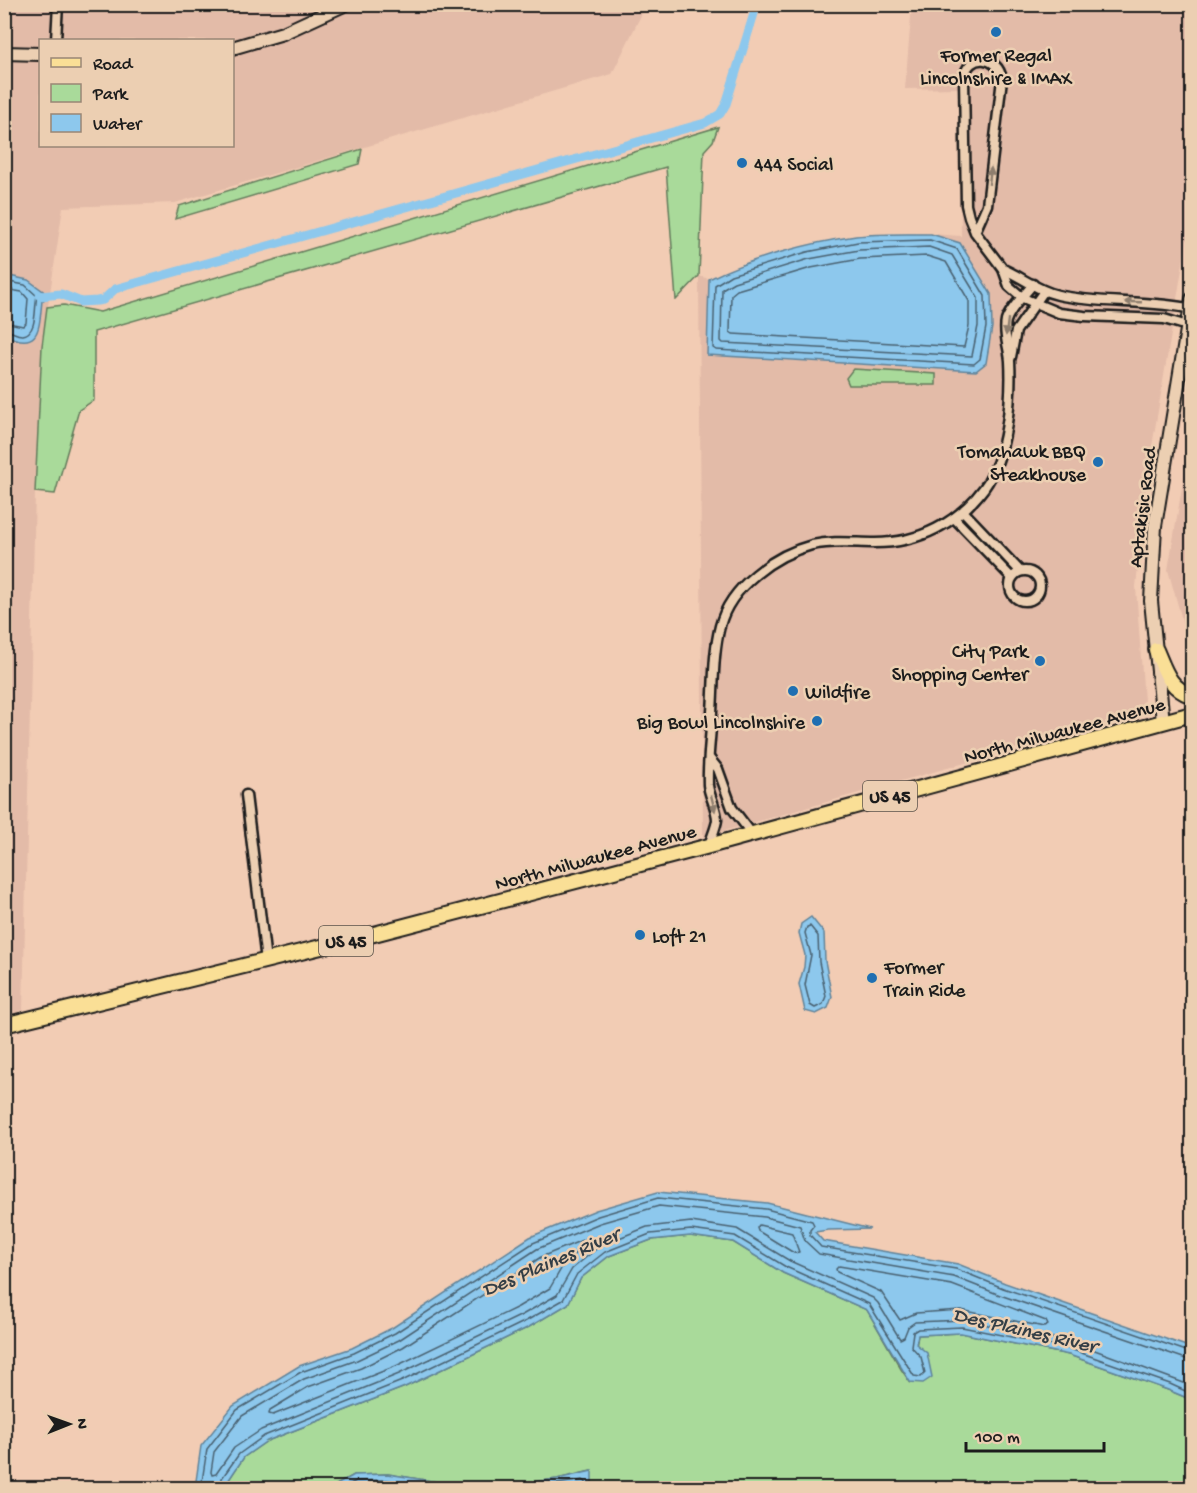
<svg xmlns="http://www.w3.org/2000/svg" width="1197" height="1493" viewBox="0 0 1197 1493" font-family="'Gochi Hand',sans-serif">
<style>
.built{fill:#e3bba8;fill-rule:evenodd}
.green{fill:#a9da9a;stroke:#627b5b;stroke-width:1.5}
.water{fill:#8dc8ed;stroke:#608399;stroke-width:1.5}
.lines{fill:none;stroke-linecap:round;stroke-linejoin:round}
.shore{stroke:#496170;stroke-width:1.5}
.canal{stroke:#8dc8ed;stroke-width:9}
.street-casing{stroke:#1c1c1c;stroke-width:13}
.secondary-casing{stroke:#1c1c1c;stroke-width:16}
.primary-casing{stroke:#1c1c1c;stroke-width:18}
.street{stroke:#eccfb2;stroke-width:8}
.secondary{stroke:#eccfb2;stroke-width:12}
.primary{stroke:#fadf96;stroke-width:14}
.oneway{fill:#8e7e6e}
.poi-dot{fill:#1f6fb2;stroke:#eccfb2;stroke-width:2}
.labels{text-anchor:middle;stroke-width:5;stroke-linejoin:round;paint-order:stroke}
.shield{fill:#eccfb2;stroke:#5a5249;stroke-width:1.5}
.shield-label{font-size:18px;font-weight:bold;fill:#1c1c1c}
.poi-label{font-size:20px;fill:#1c1c1c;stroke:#eccfb2;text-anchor:start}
.street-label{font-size:20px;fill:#1c1c1c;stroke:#eccfb2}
.water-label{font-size:21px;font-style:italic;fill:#333e46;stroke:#eccfb2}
</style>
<rect width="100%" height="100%" fill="#f2ccb4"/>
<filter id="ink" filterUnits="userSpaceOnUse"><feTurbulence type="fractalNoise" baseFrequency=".0167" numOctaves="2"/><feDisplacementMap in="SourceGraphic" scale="12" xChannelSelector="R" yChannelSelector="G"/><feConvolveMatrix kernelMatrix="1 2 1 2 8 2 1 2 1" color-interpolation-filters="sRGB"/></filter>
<g filter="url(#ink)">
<g class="built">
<path d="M4 5H646L612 74 175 203 63 207 42 346 35 492 23 1010 5 1015ZM40 40H232V146H40Z"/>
<polygon points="912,5 1192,5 1192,210 1147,476 1136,587 1144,701 1128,717 703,837 699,276 709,279 729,269 806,246 857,236 931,234 961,236 959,88 905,89"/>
<polygon points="1192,429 1192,655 1168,570"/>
</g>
<g class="green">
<polygon points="718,127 713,141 704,151 699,276 676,300 666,167 94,332 94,400 79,410 55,494 35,492 42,346 47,307 64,305 100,312"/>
<polygon points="362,149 359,164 175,219 179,206"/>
<polygon points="853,369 936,374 936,385 849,385 846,378"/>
<polygon points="690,1236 733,1242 783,1273 867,1310 901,1369 910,1382 918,1335 961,1333 1069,1355 1168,1390 1192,1400 1192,1488 592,1488 591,1471 557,1479 505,1486 456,1485 388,1474 354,1475 331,1488 227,1488 228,1481 244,1457 267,1441 405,1387 529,1327 568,1304 581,1278 609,1256 651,1240"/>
</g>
<g class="water">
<path d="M931 234 960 243 991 294 992 327 986 363 976 371 707 355 709 279C752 258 808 243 856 236 881 233 906 234 931 234Z"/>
<path d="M5 275 28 280 50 296 42 301C39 329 40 351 5 335Z"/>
<polygon points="811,917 824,933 825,961 832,997 828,1008 816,1014 805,1011 799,984 804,967 805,955 799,933 801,924"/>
<polygon points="658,1192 767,1203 870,1229 828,1230 815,1232 823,1241 958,1264 1005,1283 1192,1348 1192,1400 1168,1390 1069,1355 961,1333 918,1335 916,1344 927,1353 932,1377 923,1383 910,1382 867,1310 783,1273 733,1242 690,1236 651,1240 609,1256 581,1278 568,1304 529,1327 405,1387 267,1441 244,1457 228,1481 227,1488 195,1488 201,1446 233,1406 299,1366 352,1348 392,1328 530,1237 596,1210"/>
<polygon points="592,1471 592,1488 331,1488 354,1475 388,1474 456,1485 505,1486 557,1479"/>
</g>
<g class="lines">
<g class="shore">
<polygon points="930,240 957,249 985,296 986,327 980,359 974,364 716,350 713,348 715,285 731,275 807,252 858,242"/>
<polygon points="929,247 952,255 978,298 978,326 972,356 723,343 721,341 722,289 734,282 809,259 859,250"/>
<polygon points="927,256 946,262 969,301 969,326 964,347 733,334 730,332 731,295 737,290 811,268 860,259"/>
<path d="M4 281 25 285 37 296C34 306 38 333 23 335 17 336 11 330 4 330"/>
<polyline points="4,289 22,292 28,299 26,323 23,326 4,322"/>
<polygon points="810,926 818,936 819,962 826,996 823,1004 815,1008 810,1005 805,985 811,955 805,933 807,927"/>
<polygon points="759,1225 792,1233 799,1252 794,1253 758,1231 757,1228"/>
<polygon points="585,1239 588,1240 588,1243 565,1262 550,1288 518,1307 396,1366 273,1415 269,1414 270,1410 308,1387 361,1368 403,1347 541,1257"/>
<polygon points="839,1266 952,1285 1046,1321 1048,1325 1044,1327 961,1310 916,1313 900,1320 881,1292 837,1272 836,1269"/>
<polyline points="1192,1361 1000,1295 954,1277 819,1254 805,1241 800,1226 765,1217 659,1206 600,1223 537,1249 399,1340 357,1360 304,1379 242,1416 214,1452 211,1472 212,1475 216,1474 234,1448 261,1430 399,1374 522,1315 557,1295 572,1269 601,1245 647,1227 691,1222 737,1229 790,1261 873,1298 878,1303 900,1339 904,1337 908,1327 915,1322 963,1320 1073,1342 1192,1386"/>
<polyline points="201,1488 207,1449 237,1410 301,1372 354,1353 395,1333 533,1243 598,1216 658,1198 766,1209 812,1221 814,1225 810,1230 810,1235 821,1247 956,1269 1003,1288 1192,1353"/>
<polyline points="221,1488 222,1478 239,1454 264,1436 402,1381 526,1321 563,1300 577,1274 605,1252 650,1234 691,1230 735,1236 786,1267 869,1304 914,1376 921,1377 925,1373 921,1357 911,1346 913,1332 918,1329 962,1327 1070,1349 1170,1384 1192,1394"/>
<polyline points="342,1488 356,1481 387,1480 442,1488"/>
<polyline points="531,1488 583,1480 586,1482 586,1488"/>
</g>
<polyline class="canal" points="40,296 61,294 81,302 97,301 103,300 115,289 705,123 720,114 726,104 757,4"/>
<defs>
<g id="street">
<polyline points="56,40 58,4"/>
<path d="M975 232 987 205 1002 79C998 55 968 52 964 78L966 205 969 217 975 232 1003 269 1009 286 1023 298 1059 313 1084 316 1164 319 1191 327"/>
<path d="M1003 269C1022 277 1038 291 1058 295 1102 305 1148 299 1192 309"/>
<polyline points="1011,357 1016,331 1044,291"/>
<polyline points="963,511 1020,571"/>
<polyline points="954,518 1012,578"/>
<circle cx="1025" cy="586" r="15"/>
<polyline points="710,759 718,769 732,808 752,834"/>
<polyline points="246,795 266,961"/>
<path d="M709 846C711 838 716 828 717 820 717 808 709 796 708 785 707 761 711 736 712 712 714 683 713 654 720 626 730 587 774 555 812 545 833 540 854 543 875 543 919 543 958 523 984 488 1007 457 1012 399 1010 361 1009 347 1003 335 1006 321 1010 308 1025 295 1033 284"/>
</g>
<g id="secondary">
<polyline points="232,48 283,33 346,4"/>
<polyline points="4,53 40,54"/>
<polyline points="1163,722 1151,601 1155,526 1192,299"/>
</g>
<g id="primary">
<path d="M1156 650C1165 671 1169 688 1192 696"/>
<polyline points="4,1025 374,934 709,846 1192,714"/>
</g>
</defs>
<use href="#street" class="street-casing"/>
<use href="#secondary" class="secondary-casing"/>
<use href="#primary" class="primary-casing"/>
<use href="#street" class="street"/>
<use href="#secondary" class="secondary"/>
<use href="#primary" class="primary"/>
</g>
<defs><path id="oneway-solid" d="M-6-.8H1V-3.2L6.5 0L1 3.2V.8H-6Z" transform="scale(1.5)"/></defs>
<g class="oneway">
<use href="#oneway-solid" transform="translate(990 176) rotate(-83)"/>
<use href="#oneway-solid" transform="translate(1133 302) rotate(-178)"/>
<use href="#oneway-solid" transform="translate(1007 327) rotate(97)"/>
<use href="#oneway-solid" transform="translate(713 803) rotate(76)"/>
</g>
</g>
<g class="poi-dot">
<circle cx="996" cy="32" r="6"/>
<circle cx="742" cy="163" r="6"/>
<circle cx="1098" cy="462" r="6"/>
<circle cx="1040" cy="661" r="6"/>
<circle cx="793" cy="691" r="6"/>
<circle cx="817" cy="721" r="6"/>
<circle cx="640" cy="935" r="6"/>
<circle cx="872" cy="978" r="6"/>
</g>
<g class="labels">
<g class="shield">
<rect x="863" y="781" width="54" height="30" rx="4.5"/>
<rect x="319" y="926" width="54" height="30" rx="4.5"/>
</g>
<g class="shield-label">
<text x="890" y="802">US 45</text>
<text x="346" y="947">US 45</text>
</g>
<g class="poi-label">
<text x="996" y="61" text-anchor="middle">Former Regal<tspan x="996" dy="23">Lincolnshire &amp; IMAX</tspan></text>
<text x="754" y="170">444 Social</text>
<text x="1086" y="457" text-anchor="end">Tomahawk BBQ<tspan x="1086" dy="23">Steakhouse</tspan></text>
<text x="1028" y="657" text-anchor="end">City Park<tspan x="1028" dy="23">Shopping Center</tspan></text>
<text x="805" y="698">Wildfire</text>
<text x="805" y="728" text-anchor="end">Big Bowl Lincolnshire</text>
<text x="652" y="942">Loft 21</text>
<text x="884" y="973">Former<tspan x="884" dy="23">Train Ride</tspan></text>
</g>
<g class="street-label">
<text transform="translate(1141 507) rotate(-83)" y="7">Aptakisic Road</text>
<text transform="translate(1064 729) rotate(-15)" y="7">North Milwaukee Avenue</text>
<text transform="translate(595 856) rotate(-15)" y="7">North Milwaukee Avenue</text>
</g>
<g class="water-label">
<text transform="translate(550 1261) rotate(-23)" y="7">Des Plaines River</text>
<text transform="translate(1025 1329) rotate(13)" y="7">Des Plaines River</text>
</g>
</g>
<rect width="1197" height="1493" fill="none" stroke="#eccfb2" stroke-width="24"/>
<rect x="12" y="12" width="1173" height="1469" fill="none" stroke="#1c1c1c" stroke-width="2" filter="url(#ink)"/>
<rect x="39" y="39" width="195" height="108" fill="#eccfb2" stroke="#998776" stroke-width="1.5"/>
<rect x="51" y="58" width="30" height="9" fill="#fadf96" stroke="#998776" stroke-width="1.5"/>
<text x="93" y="69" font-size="18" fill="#1c1c1c">Road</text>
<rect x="51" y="84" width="30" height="18" fill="#a9da9a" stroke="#998776" stroke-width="1.5"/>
<text x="93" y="99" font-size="18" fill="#1c1c1c">Park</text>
<rect x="51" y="114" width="30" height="18" fill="#8dc8ed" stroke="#998776" stroke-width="1.5"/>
<text x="93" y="129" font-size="18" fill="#1c1c1c">Water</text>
<g transform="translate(69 1424) rotate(89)" stroke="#eccfb2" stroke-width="4.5" paint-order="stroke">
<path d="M0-4.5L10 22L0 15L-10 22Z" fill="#1c1c1c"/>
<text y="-9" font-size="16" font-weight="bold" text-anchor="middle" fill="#1c1c1c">N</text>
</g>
<path d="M966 1442v9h138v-9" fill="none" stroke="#1c1c1c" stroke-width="3"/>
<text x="975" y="1442" font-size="18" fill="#1c1c1c" stroke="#eccfb2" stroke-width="4.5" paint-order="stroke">100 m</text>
</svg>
